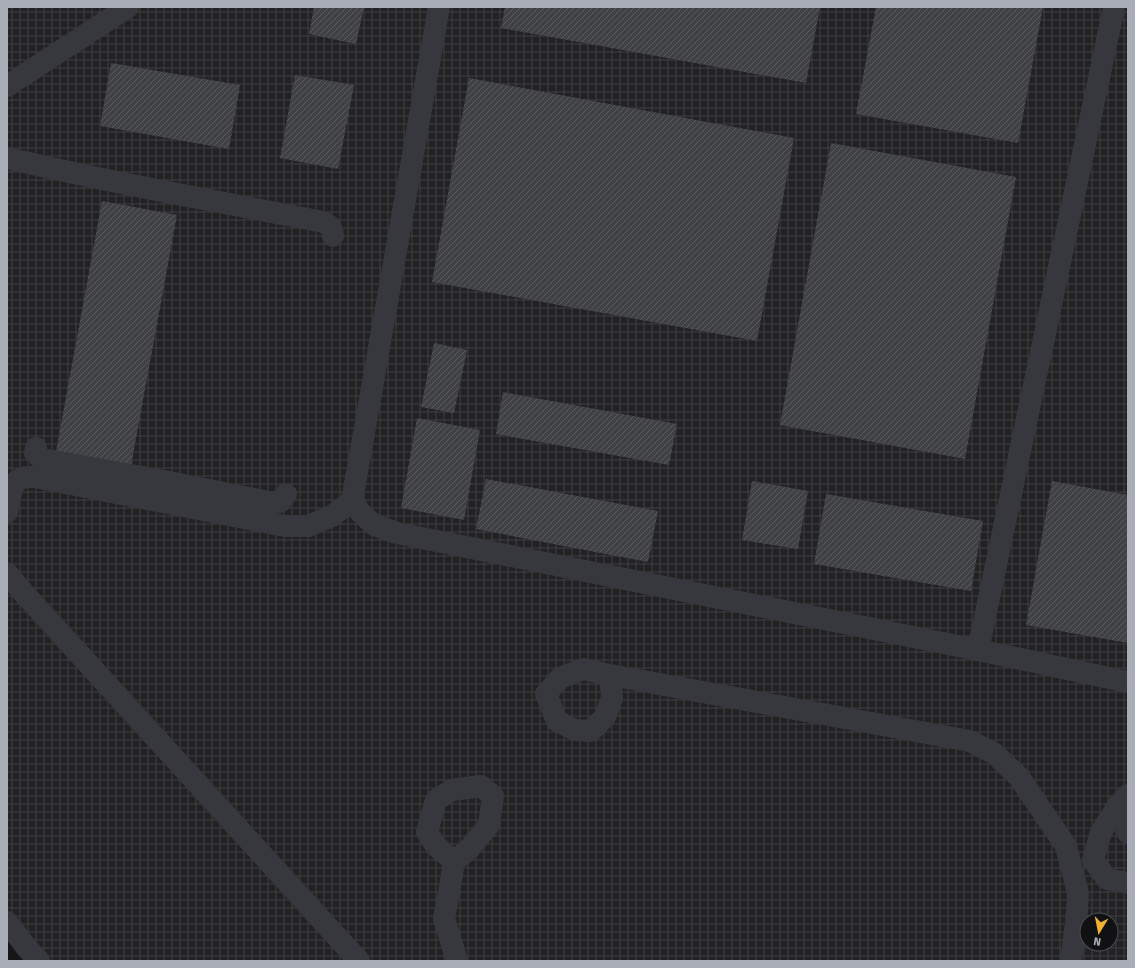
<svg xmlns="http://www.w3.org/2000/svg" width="1135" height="968" viewBox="0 0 1135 968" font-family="'Fira Sans',sans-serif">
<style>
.industrial{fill:url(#industrial-grid);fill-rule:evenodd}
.building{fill:url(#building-hatch)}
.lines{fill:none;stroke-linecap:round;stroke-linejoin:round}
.minor{stroke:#37383d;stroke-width:22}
</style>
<defs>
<pattern id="industrial-grid" width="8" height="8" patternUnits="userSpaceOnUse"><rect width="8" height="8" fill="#222225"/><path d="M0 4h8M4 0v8" fill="none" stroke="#3f3f43"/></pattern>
<pattern id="building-hatch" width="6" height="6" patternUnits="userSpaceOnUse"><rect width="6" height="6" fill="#404145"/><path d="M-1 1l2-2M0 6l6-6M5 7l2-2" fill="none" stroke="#595a5e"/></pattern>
</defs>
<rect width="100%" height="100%" fill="#161618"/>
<path class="industrial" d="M7 7H1128V961H40L7 922ZM1087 920H1111V944H1087Z"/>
<g class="building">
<polygon points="314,7 364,7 356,44 309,34"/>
<polygon points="505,7 820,7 806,83 501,28"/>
<polygon points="876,7 1043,7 1018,143 856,114"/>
<polygon points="111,63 240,85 229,149 100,126"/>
<polygon points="295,75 354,85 338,169 280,158"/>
<polygon points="469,78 794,138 757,341 432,282"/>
<polygon points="831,143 1016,177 965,459 780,425"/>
<polygon points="102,201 177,215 130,471 55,457"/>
<polygon points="434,343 467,350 454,413 421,407"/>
<polygon points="503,392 677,424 669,465 496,434"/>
<polygon points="417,418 480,430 464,520 401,508"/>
<polygon points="486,479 658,511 648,562 476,529"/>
<polygon points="752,481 808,491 798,549 742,540"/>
<polygon points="1052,481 1128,495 1128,643 1026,625"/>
<polygon points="826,494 983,521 971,591 814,564"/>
</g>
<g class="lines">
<g class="minor">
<polyline points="439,7 352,501 361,513 374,525 397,533 978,650 1128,682"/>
<polyline points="7,86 128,7"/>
<path d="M7 158C111 183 217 201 323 222 331 226 332 227 333 236"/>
<polyline points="36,448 35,453 42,459 159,480 274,503 280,502 286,494"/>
<path d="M7 512C12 492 10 474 35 477L285 526H308L332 516 352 501"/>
<polyline points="7,573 20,589 359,961"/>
<polyline points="978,650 1114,7"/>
<polyline points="610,675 612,698 605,717 591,731 575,730 557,721 546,694 560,678 583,669 610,675 970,741 995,754 1019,777 1066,846 1078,893 1076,923 1071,961"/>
<polyline points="1128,795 1119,804 1101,832 1093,860 1107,879 1128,883"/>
<polyline points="1119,804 1128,833"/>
<polyline points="454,861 436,846 427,832 436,800 452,790 481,786 493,796 489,825 468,850 454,861 449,893 444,918 457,961"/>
<polyline points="7,922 27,948 39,961"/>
</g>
</g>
<rect width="1135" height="968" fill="none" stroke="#a8adb8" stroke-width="16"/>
<g transform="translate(1099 932) rotate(190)"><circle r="19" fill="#111113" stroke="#4d4f55"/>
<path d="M0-3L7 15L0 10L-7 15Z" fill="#f2b134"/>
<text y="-6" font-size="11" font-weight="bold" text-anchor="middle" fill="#a8adb8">N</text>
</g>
</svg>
